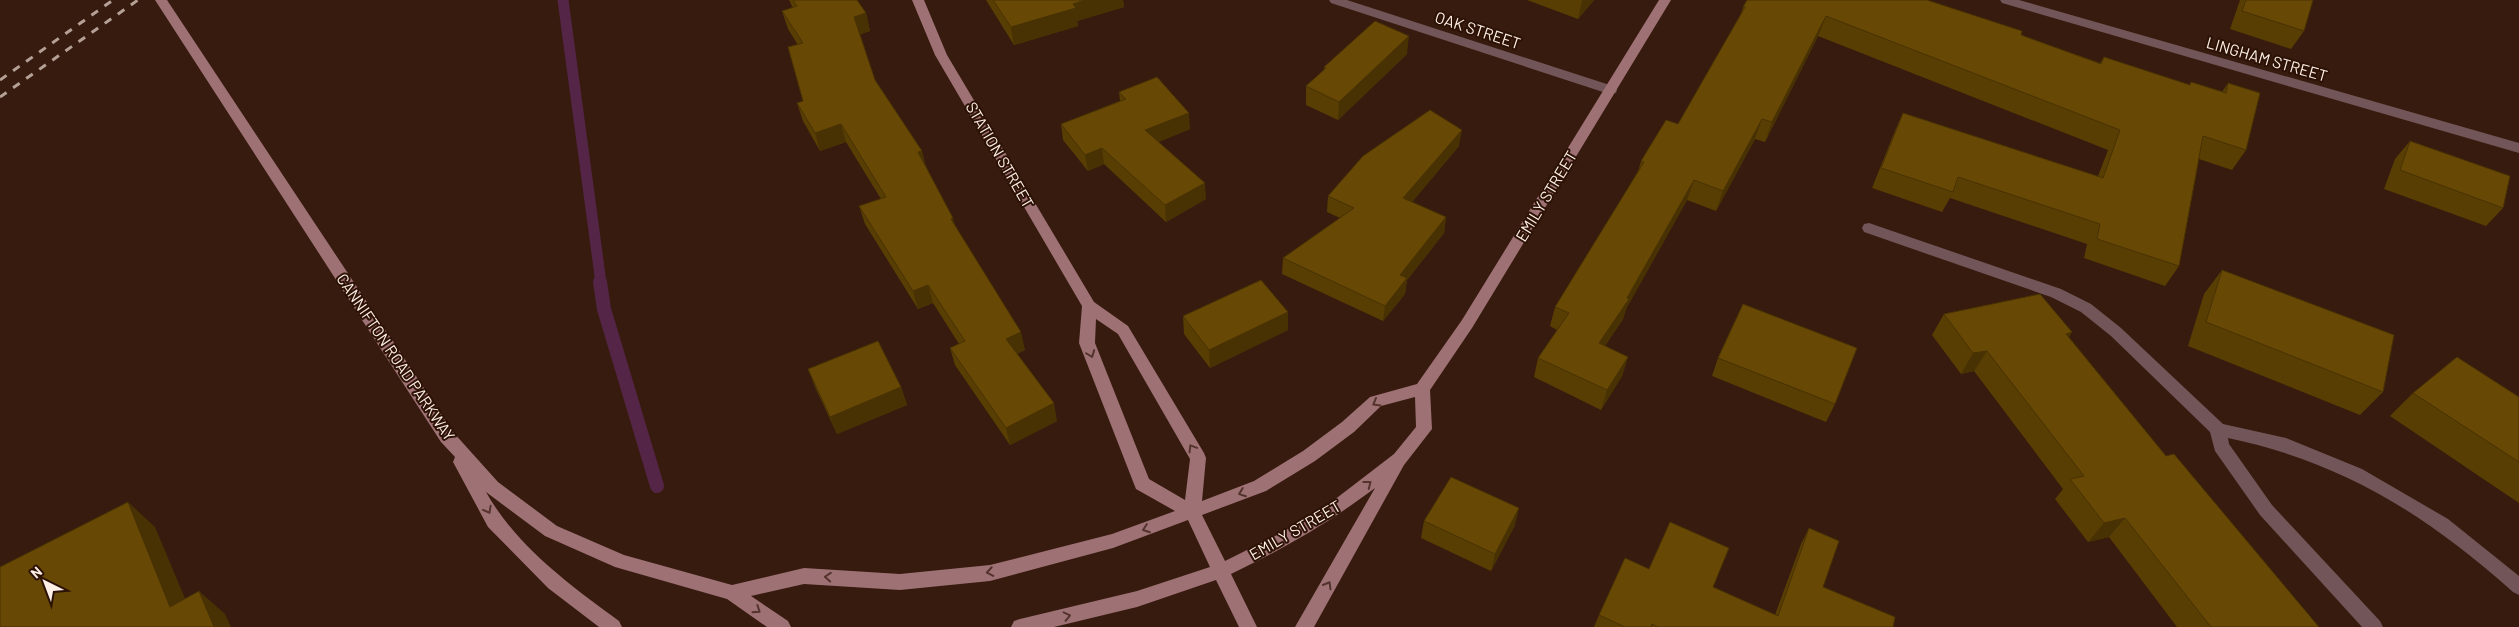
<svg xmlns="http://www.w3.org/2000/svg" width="2519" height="627" viewBox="0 0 2519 627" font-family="Barlow,sans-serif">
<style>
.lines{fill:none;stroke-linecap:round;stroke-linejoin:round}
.stream-far1{stroke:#552547;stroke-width:11}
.stream{stroke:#552547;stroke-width:14}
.lane{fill:#725558;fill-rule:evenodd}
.street{fill:#725558;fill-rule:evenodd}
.secondary{fill:#9e7175;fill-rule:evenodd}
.rail{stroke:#b4a096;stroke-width:3;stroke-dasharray:8 8;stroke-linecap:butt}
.wall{fill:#593e04}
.shaded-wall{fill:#483204}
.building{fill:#674805;stroke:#483204}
.oneway{stroke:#54332c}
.labels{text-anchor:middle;stroke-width:4;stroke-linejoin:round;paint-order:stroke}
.street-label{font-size:16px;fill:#feefe7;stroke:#2c1105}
</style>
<rect width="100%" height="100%" fill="#371b0e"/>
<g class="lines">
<polyline class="stream-far1" points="563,0 601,283"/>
<polyline class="stream" points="600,282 604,309 657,486"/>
<path class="lane" d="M1869 223 2061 289 2091 304 2121 328 2223 424 2286 438 2362 469 2448 519 2519 576V595L2513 592C2427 515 2342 462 2228 438L2229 444 2272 505 2380 621 2383 627H2362L2260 515 2215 451 2210 432 2111 336 2081 312 2051 297 1864 232 1862 228 1864 224Z"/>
<g class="street">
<polygon points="1329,0 1347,0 1616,87 1617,90 1616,93 1606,93 1331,3"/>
<polygon points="2000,0 2019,0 2519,143 2519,153 2002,3"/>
</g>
<path class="secondary" d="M155 0H167L453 432 498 482 557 526 624 555 732 585 804 568 900 574 990 565 1112 534 1175 511 1136 489 1134 484 1079 343 1082 306 935 55 912 0H924L947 55 1094 302 1128 326 1204 453 1206 458 1202 501 1254 481 1303 451 1342 422 1370 397 1417 384 1462 320 1659 0H1671L1472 328 1430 390 1432 429 1404 465 1314 627H1295L1375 488C1327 524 1285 548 1231 574L1257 627H1239L1216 580 1137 607 1054 627H1011L1014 621 1020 619 1137 591 1210 567 1188 520 1113 548 990 581 900 590 804 584 751 596 788 621 791 627H767L727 599 615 567 545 536 486 492C517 547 570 585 619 621L622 627H599L548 588 488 527 453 462 455 457 441 442ZM1096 319 1118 334 1190 459 1185 500 1149 479 1095 343ZM1415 397 1416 427 1394 454 1325 507 1281 533 1225 561 1202 515 1266 491 1315 461 1354 432 1381 406Z"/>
<g class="rail">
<polyline points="0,80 113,0"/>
<polyline points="0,97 138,0"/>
</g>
</g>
<g class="wall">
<polygon points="789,0 857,0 866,13 870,31 860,34 875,80 922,151 925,164 955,226 1025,350 1017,354 1057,421 1010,445 955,365 950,348 959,344 933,303 918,309 865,224 859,206 881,199 846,142 820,151 803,121 797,103 803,101 798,45 788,29 782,11 793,8"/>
<polygon points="986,0 1123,0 1124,7 1077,21 1078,26 1014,45"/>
<polygon points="1527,0 1594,0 1578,19"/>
<polygon points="2240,0 2313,0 2304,31 2291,49 2230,29"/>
<polygon points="1743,7 2021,35 2100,63 2104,57 2190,85 2191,82 2222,92 2228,83 2246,150 2232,170 2199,159 2179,266 2165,286 2084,258 2087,244 1950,198 1942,212 1872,188 1894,133 1903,113 2098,176 2108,150 1818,36 1765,142 1755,139 1716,211 1687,200 1626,309 1623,319 1605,346 1628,357 1622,376 1601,410 1534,377 1538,358 1557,330 1550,326 1555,307 1638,172 1641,161 1678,124 1740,17"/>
<polygon points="1407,54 1338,120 1306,105 1306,86 1324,70 1324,67"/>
<polygon points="1119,92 1190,129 1158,142 1206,199 1166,222 1104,164 1088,171 1063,140 1061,124 1120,101"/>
<polygon points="2410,141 2503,208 2486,226 2384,189 2395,159"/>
<polygon points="1459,146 1412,202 1446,217 1444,233 1407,280 1405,294 1383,321 1282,274 1283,258 1340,218 1327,212 1328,196"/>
<polygon points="2222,270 2383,392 2360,415 2188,346 2204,294"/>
<polygon points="1944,314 2072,332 2069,337 2166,456 2319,627 2177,627 2109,537 2088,542 2055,499 2063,489 1974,371 1961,374 1932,335"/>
<polygon points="1183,316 1288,330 1210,368 1184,334"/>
<polygon points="1718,358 1835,404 1826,422 1712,376"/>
<polygon points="808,369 901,387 907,405 837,434 815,387"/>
<polygon points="2413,393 2519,397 2519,503 2390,416"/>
<polygon points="1424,521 1515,525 1491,571 1421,538"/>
<polygon points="1809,528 1823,587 1893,627 1594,627 1599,615 1649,569 1713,587 1775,615 1801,544"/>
</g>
<g class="shaded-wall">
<polygon points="1085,0 1123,0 1124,7 1077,21 1078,26 1014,45 1011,27 1073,4"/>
<polygon points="1582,0 1594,0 1578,19 1582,1"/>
<polygon points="866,13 870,31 859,35 854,17"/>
<polygon points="1826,16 1818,36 1765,142 1772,122"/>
<polygon points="1409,36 1407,54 1338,120 1339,102"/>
<polygon points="1189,113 1190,129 1147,147 1145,130"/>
<polygon points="1762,119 1755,139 1716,211 1723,191"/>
<polygon points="841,124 846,142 820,151 815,133"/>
<polygon points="1462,130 1459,146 1401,215 1403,198"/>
<polygon points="1102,148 1104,164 1088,171 1085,155"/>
<polygon points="922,151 926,169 918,152"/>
<polygon points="1694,180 1687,200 1626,309 1623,319 1593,363 1599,343"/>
<polygon points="1205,183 1206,199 1166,222 1165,205"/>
<polygon points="1446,217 1444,233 1407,280 1405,294 1383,321 1385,306 1400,275"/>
<polygon points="953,218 958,236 951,219"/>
<polygon points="928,285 933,303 918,309 913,291"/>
<polygon points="1288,312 1288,330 1210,368 1209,350"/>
<polygon points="1021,332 1025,350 1010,357 1006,339"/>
<polygon points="2072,332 2058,353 2066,334"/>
<polygon points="1987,351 1974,371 1961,374 1973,353"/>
<polygon points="1628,357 1622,376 1601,410 1607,390"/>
<polygon points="901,387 907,405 837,434 830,417"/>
<polygon points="1054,403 1057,421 1010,445 1006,428"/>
<polygon points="128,502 155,527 197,627 170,607"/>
<polygon points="1519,508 1515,525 1491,571 1495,554"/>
<polygon points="2125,518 2109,537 2088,542 2104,523"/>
<polygon points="199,591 225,614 231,627 214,627"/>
</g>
<g class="building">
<polygon points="793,0 857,0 866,13 854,17 875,80 922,151 918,152 953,218 951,219 1021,332 1006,339 1054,403 1006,428 950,348 965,341 928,285 913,291 859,206 886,197 841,124 815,133 797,103 803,101 788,47 803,43 782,11 797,6"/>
<polygon points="993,0 1085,0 1073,4 1076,8 1011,27"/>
<polygon points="1747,0 1927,0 2022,31 2021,35 2101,64 2104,57 2190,85 2191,82 2226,93 2228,83 2260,93 2246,150 2203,136 2179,266 2097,239 2100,224 1958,177 1953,192 1881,168 1903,113 2103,178 2120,130 1826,16 1772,122 1762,119 1723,191 1694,180 1627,298 1629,299 1599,343 1628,357 1607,390 1538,358 1569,313 1555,307 1644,162 1641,161 1666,120 1678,124 1745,7 1743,7"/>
<polygon points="2246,0 2313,0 2304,31 2242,11"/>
<polygon points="1375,21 1409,36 1339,102 1306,86 1326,68 1324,67"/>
<polygon points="1157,77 1189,113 1145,130 1205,183 1165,205 1102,148 1085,155 1061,124 1126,99 1119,92"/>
<polygon points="1430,110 1462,130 1403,198 1446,217 1400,275 1407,278 1385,306 1283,258 1354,208 1328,196 1363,156"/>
<polygon points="2410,141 2510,176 2503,208 2400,170"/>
<polygon points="2222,270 2394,335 2383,392 2206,322"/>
<polygon points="1261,280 1288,312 1209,350 1183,316"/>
<polygon points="2040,294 2072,332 2066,334 2166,456 2174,454 2319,627 2211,627 2125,518 2104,523 2070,479 2084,476 1987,351 1973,353 1944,314"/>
<polygon points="1743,304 1857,348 1835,404 1718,358"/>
<polygon points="878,341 901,387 830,417 808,369"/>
<polygon points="2457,357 2519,397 2519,462 2413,393"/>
<polygon points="1451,477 1519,508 1495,554 1424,521"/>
<polygon points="128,502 170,607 199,591 214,627 0,627 0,567"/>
<polygon points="1670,522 1729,548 1713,587 1778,616 1809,528 1839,541 1823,587 1895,617 1893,627 1658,627 1652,624 1651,627 1625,627 1599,615 1625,558 1649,569"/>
</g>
<defs><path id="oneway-chevron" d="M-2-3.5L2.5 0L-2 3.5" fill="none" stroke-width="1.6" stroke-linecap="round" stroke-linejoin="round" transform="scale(1.25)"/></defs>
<g class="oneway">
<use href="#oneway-chevron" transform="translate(1091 354) rotate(69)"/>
<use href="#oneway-chevron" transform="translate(1376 403) rotate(150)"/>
<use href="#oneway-chevron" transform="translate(1192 448) rotate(-121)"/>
<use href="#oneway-chevron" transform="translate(1368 484) rotate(-38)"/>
<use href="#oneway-chevron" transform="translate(1242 493) rotate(159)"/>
<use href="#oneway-chevron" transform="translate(488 510) rotate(61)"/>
<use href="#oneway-chevron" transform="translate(1146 529) rotate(160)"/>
<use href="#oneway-chevron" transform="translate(990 572) rotate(170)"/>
<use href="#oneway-chevron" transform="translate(828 577) rotate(-176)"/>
<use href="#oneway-chevron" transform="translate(1328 585) rotate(-60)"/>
<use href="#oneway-chevron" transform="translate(757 610) rotate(34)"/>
<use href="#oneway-chevron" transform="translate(1067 616) rotate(-13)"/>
</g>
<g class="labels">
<g class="street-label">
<text transform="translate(1478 30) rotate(18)" y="6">OAK STREET</text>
<text transform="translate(2267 59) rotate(16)" y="6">LINGHAM STREET</text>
<text transform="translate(1000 155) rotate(60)" y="6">STATION STREET</text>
<text transform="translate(1546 196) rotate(-59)" y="6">EMILY STREET</text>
<text transform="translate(396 357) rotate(56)" y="6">CANNIFTON ROAD PARKWAY</text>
<text transform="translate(1295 530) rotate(-30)" y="6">EMILY STREET</text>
</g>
</g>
<g transform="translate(45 582) rotate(318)" stroke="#2c1105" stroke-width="4" paint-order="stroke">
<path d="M0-4L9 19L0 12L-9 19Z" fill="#feefe7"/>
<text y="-8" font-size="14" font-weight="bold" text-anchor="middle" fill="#feefe7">N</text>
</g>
</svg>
